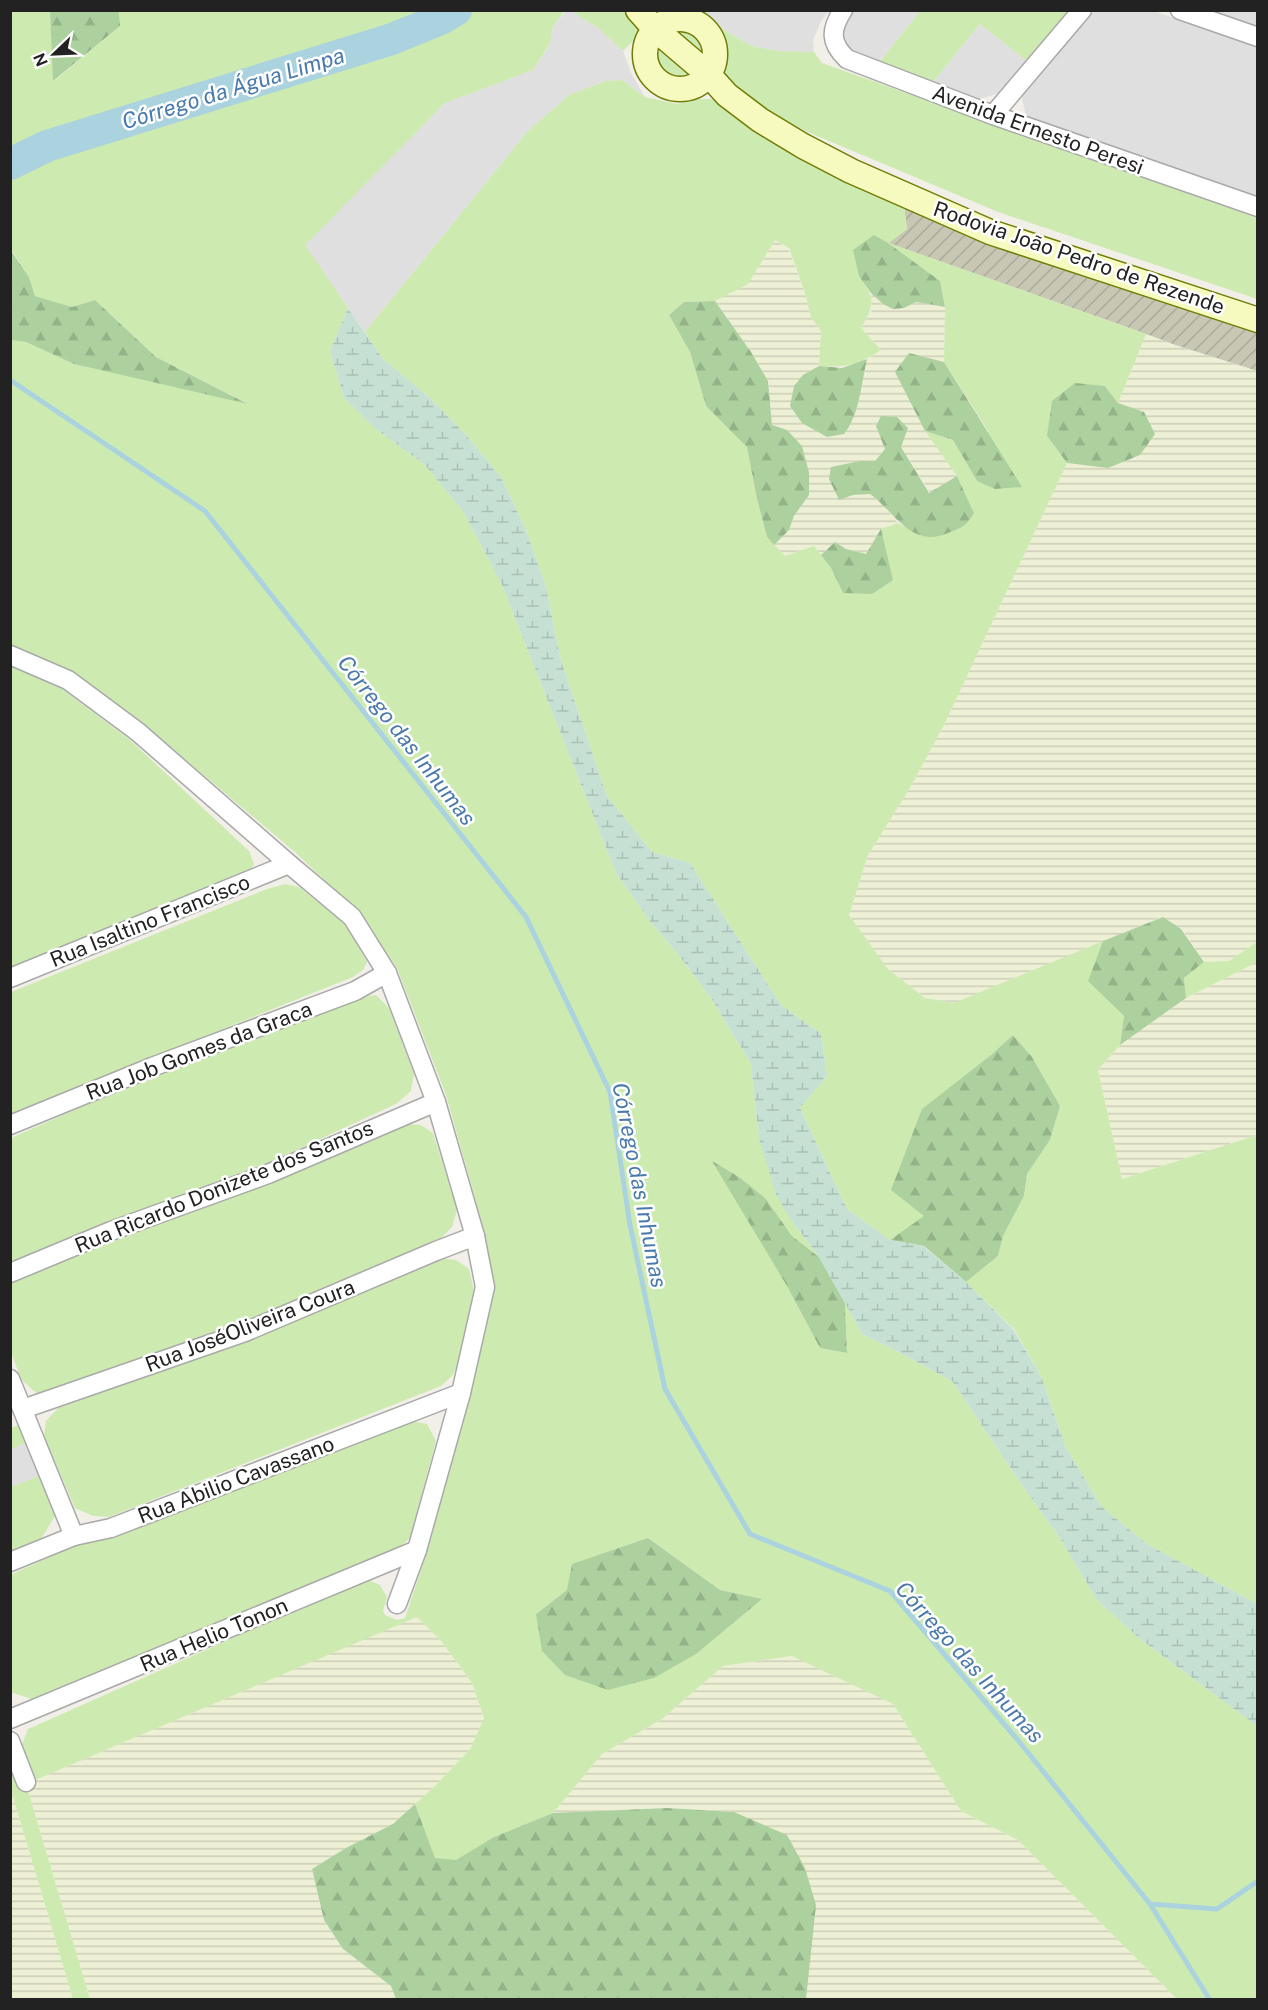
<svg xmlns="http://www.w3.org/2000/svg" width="1268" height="2010" viewBox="0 0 1268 2010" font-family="'Public Sans',sans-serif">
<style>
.residential{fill:#e0dfdf}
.construction{fill:url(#construction-furrows)}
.farmland{fill:url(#farmland-rules)}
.grass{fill:#cdebb0;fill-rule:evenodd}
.forest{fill:url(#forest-firs)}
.wetland{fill:url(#wetland-marsh)}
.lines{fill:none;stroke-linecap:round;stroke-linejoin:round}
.stream{stroke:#aad3df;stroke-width:5}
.river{stroke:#aad3df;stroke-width:32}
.street-casing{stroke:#a9a9a9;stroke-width:21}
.secondary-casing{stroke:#707d05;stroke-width:27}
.street{stroke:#fff;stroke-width:18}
.secondary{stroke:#f7fabf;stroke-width:24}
.labels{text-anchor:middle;stroke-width:5;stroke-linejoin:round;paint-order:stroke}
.street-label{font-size:21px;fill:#222;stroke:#fff}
.water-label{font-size:22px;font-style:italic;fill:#4a7aab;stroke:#fff}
</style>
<defs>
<pattern id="construction-furrows" width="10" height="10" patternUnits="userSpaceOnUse" patternTransform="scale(1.5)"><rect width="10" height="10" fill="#c7c7b4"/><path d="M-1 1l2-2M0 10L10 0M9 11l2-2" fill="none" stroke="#abab9a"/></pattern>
<pattern id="farmland-rules" width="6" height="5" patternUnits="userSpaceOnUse" patternTransform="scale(1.5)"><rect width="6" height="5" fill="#eef0d5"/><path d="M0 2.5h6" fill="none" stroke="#ccceb7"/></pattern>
<pattern id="forest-firs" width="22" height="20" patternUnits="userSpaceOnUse" patternTransform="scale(1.5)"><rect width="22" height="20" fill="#add19e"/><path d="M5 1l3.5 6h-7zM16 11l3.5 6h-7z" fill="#95b388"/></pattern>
<pattern id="wetland-marsh" width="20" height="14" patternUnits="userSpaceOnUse" patternTransform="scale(1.5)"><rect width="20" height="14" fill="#c6e0d4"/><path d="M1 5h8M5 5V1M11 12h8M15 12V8" fill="none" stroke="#aac0b6"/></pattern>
</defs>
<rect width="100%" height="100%" fill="#f2efe9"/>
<g class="residential">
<polygon points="573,11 580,17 597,27 623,51 631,73 645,97 622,80 605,81 569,95 527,132 365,332 304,245 445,103 533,70 550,44 553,27 565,12"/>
<polygon points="700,11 829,11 821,21 813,40 814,52 778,51 751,46 701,16"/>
<polygon points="853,11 920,11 879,63 855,54 845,44 842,32 846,20"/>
<polygon points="1094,11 1154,11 1257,47 1257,196 1026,116 1021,94"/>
<polygon points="1207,11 1257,11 1257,28"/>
<polygon points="980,24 1027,61 999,93 980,99 933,82"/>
<polygon points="26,1443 39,1476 11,1487 11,1449"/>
</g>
<polygon class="construction" points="904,206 1257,331 1257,371 1175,345 1135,330 888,243 907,229"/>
<g class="farmland">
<polygon points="775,240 788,248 805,293 811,317 821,331 819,366 803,375 857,407 867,359 881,350 861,328 872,310 871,293 883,304 904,308 916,302 945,307 944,362 909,353 925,431 957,476 930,493 901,447 876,426 885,449 875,461 860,461 853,495 870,494 882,503 898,523 881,529 866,554 846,549 835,542 821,555 814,546 785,556 774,545 789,530 794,516 809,495 787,430 772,425 768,381 751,352 715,301 748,283"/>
<polygon points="1146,334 1175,345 1257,371 1257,942 1229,961 1204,962 1182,929 1162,917 954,1003 925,998 888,969 849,915 868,855 910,788 944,725 1067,463 1108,468 1140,455 1144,413 1118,403"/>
<polygon points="1257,962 1257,1135 1122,1179 1098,1070 1120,1045 1186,998"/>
<polygon points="417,1616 442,1642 472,1683 484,1719 471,1748 435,1786 393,1824 347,1848 312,1869 324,1920 343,1949 391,1986 396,1999 90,1999 26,1784"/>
<polygon points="792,1656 893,1704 961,1811 1018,1840 1177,1999 806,1999 734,1812 667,1808 553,1813 602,1754 662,1719 723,1666"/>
<polygon points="10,1790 11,1790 73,1999 11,2000"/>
</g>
<g class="grass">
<path d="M11 11H50L54 81 120 26 119 11H623L639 27 640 34 623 51 597 27 580 17 573 11 564 12 553 27 550 43 533 70 445 103 305 245 348 308 330 351 344 398 376 429 424 464 463 511 502 585 616 873 649 920 677 953 711 998 751 1064 759 1139 789 1217 819 1257 792 1236 766 1199 787 1286 820 1348 847 1353 845 1303 863 1335 891 1348 952 1381 1022 1485 1060 1538 1097 1600 1140 1639 1257 1726V1999H1177L1018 1840 961 1811 893 1704 792 1656 723 1666 662 1719 602 1754 553 1813 494 1837 456 1861 435 1859 415 1804 435 1786 471 1748 484 1718 472 1683 442 1642 417 1617 26 1784 90 1999H73L11 1790 10 1765 21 1747 28 1729 366 1579 380 1585 387 1597 383 1611 385 1615 397 1620 405 1618 428 1549 469 1393 491 1288 485 1233 446 1095 397 968 357 911 296 853 142 723 71 671 11 645V340L26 342 74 364 245 402 156 357 95 300 72 307 35 296 29 277 11 249ZM648 1538 720 1590 762 1600 536 1614 567 1590Z"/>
<polygon points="920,11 1070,11 1027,61 980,24 933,82 879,63"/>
<polygon points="701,16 751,46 778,51 814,52 822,63 1257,218 1257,299 998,212 810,133 764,111 729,83 722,68 712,32"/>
<path d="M679 26C701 27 711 45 704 65L667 31Z"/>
<path d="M657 43 696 73C673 88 652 67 657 43Z"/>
<path d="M622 80 645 97 677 104 701 99H712L904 206 907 229 889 243 1146 334 1118 403 1105 386 1047 436 1067 463 944 725 910 788 868 855 849 915 888 969 925 998 954 1003 1103 941 1089 981 1124 1016 1120 1045 1098 1070 1122 1179 1257 1135V1604L1147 1544 1102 1507 1066 1448 1041 1376 1014 1329 966 1282 998 1256 1003 1236 1024 1196 1027 1174 1050 1140 1060 1106 1032 1057 1013 1035 991 1055 925 1216 890 1240 847 1209 800 1108 827 1076 821 1034 781 1005 690 863 652 852 607 796 561 661 546 587 526 530 501 477 465 434 431 399 383 359 365 332 527 132 569 95 605 81ZM775 240 789 248 805 293 811 317 821 331 819 366C846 368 858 365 881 350L861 328C876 303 875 299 859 275L940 282 945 307 944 362 988 431 977 481 953 440 925 431 957 476 974 513 921 536 898 523 881 529 892 580 843 593 831 568 814 546 785 556 767 537 757 499 747 446 706 406 690 352 669 315 684 302 715 301 748 284Z"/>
<polygon points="11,666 62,689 130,740 249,851 254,864 249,872 11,969"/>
<polygon points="285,884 299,887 348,926 367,962 363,970 353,977 150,1058 11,1118 11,992 267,889"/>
<polygon points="1257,942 1257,962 1186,998 1184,978 1204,962 1229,961"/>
<polygon points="376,995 389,1008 414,1074 411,1091 396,1104 264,1165 109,1221 11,1263 11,1138 154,1075 358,998"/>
<polygon points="403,1124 421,1125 433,1133 457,1210 452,1227 439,1240 244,1323 56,1389 37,1394 22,1380 11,1353 10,1284 115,1238"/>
<polygon points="438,1258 456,1260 469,1269 474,1291 460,1361 452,1376 441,1386 109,1517 93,1516 75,1508 44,1436 46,1421 58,1408 245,1341"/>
<polygon points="410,1421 427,1424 436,1441 410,1538 399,1548 31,1699 11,1692 10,1575 74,1546 111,1536"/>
<polygon points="18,1425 26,1443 11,1449 11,1428"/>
<polygon points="39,1476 55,1516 41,1539 11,1551 11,1487"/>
</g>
<g class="forest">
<polygon points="50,11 119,11 120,26 53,81"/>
<polygon points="874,235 888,243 940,281 945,307 916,302 904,308 893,309 883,304 871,293 859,276 853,250"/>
<polygon points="10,249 29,277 35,296 72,307 95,300 156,357 248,404 74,364 26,342 11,340"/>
<polygon points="715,301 751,352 768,381 772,425 787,430 802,446 809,472 809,495 794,516 789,530 774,545 767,537 757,499 747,447 706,406 690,352 669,315 684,302"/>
<polygon points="909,353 944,362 1022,487 995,489 977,481 953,440 925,431 895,372"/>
<path d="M867 359C861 384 860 414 844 434L827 437 802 423 790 406 794 386 803 375 819 366 842 368Z"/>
<polygon points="1075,383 1105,386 1118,403 1144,412 1155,434 1140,455 1108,468 1067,463 1047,436 1052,401"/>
<path d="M881 416 897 417 908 428 901 447 929 493 957 476 974 513C965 527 963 527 948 533 911 549 895 512 870 494L853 495 839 500 829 479 831 467 860 461H875L885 449 876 426Z"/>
<polygon points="881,529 893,580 872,594 843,593 831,568 821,555 835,542 846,549 866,554"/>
<polygon points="1163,917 1181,929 1204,962 1184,978 1186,998 1120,1045 1124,1016 1088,981 1103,941"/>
<polygon points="1013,1035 1032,1057 1060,1106 1050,1140 1027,1174 1024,1196 1003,1236 998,1256 966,1282 924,1246 890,1240 924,1216 891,1190 922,1109 991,1055"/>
<polygon points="712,1161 739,1177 766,1199 792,1236 819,1257 845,1303 847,1353 820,1348 787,1286"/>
<polygon points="648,1538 720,1590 762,1599 696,1654 654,1678 608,1690 565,1675 542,1651 536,1614 567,1590 572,1564"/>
<polygon points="415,1804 435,1858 456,1860 494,1837 553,1813 667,1808 734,1812 787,1835 805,1868 816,1905 806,1999 396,1999 391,1986 343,1949 324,1920 312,1869 346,1848 393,1824"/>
</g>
<polygon class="wetland" points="348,308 383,359 431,399 465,434 501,477 526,530 546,587 561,661 607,796 652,852 690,863 781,1005 821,1034 827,1076 800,1108 847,1209 890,1240 923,1246 966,1282 1013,1329 1041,1376 1066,1448 1102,1507 1147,1544 1257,1604 1257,1726 1140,1639 1097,1600 1060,1538 1022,1485 952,1381 891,1348 863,1335 819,1257 789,1217 776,1194 759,1139 751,1064 711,998 677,953 649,920 616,873 502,585 463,511 424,464 376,429 344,398 330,351"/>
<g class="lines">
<g class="stream">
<polyline points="10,380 205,511 526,917 610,1092 630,1225 665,1389 750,1534 890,1591 1017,1739 1150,1904 1210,2000"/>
<polyline points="1150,1904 1217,1909 1258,1881"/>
</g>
<polyline class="river" points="10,164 47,146 392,39 441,19 456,10"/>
<defs>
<g id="street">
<path d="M843 10C830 30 830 43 847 59L993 115 1258 207"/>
<polyline points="1180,10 1258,37"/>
<polyline points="993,115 1082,10"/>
<polyline points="10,655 68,680 138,732 289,864 352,917 387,973 436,1102 475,1236 485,1287 461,1393 417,1550 397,1604"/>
<polyline points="10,978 289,864"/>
<polyline points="10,1125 152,1067 355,991 387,973"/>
<polyline points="10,1273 111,1231 268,1174 436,1102"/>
<polyline points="10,1379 74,1536"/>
<polyline points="23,1409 245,1332 436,1251 475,1236"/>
<polyline points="10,1562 74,1536 111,1528 461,1393"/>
<polyline points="10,1719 417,1550"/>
<polyline points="10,1741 26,1782"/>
</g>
<g id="secondary">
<polyline points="638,10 655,29 709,75 727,95 760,120 803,146 851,171 990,232 1258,320"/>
<circle cx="680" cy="54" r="35"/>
</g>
</defs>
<use href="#street" class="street-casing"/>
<use href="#secondary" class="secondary-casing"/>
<use href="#street" class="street"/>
<use href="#secondary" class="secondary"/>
</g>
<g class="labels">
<g class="street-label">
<text transform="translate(1038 130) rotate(20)" y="7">Avenida Ernesto Peresi</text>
<text transform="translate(1079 258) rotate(19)" y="7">Rodovia João Pedro de Rezende</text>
<text transform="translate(150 921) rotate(-22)" y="7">Rua Isaltino Francisco</text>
<text transform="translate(199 1051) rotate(-21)" y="7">Rua Job Gomes da Graca</text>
<text transform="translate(224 1187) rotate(-22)" y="7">Rua Ricardo Donizete dos Santos</text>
<text transform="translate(250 1326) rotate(-21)" y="7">Rua JoséOliveira Coura</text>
<text transform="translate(236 1480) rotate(-21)" y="7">Rua Abilio Cavassano</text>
<text transform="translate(214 1635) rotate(-23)" y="7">Rua Helio Tonon</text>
</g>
<g class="water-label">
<text transform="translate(233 88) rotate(-17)" y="8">Córrego da Água Limpa</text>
<text transform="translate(407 740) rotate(52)" y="8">Córrego das Inhumas</text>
<text transform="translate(640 1185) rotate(79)" y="8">Córrego das Inhumas</text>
<text transform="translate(970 1662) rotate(48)" y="8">Córrego das Inhumas</text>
</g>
</g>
<rect width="1268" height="2010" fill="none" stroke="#222222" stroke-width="24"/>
<g transform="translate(54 54) rotate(247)" stroke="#ffffff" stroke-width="4.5" paint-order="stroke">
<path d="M0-4.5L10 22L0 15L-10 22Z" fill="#222222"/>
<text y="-9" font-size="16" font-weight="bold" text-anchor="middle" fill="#222222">N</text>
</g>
</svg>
